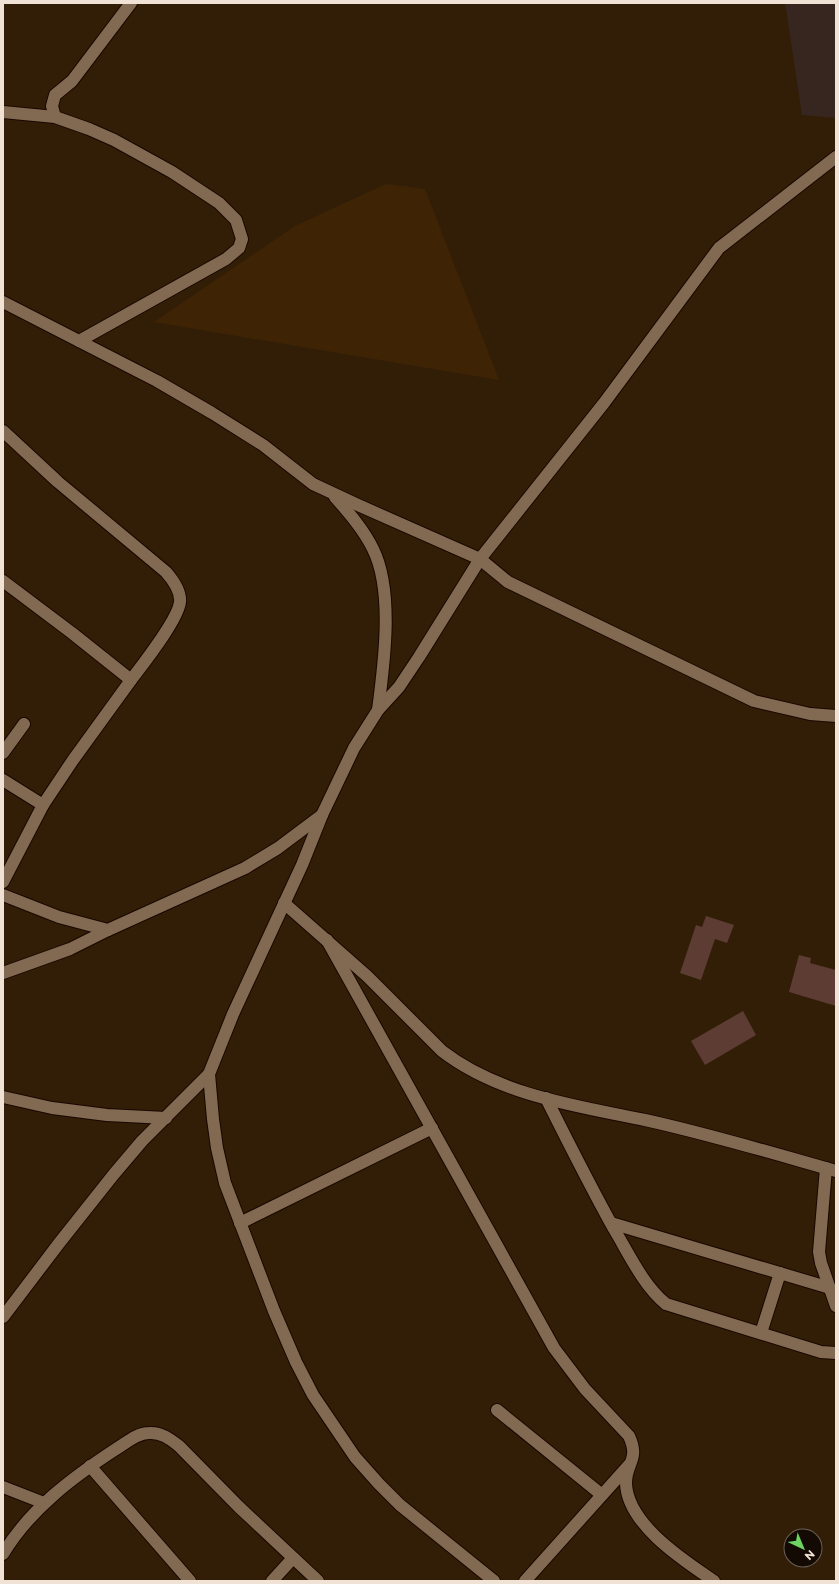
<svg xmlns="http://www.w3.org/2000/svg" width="839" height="1584" viewBox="0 0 839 1584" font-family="Montserrat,sans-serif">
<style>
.built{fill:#3e2405}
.industrial{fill:#37251f}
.building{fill:#5c3c33}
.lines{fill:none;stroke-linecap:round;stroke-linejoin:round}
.minor-casing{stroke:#190700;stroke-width:14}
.minor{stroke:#826951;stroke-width:12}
</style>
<rect width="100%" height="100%" fill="#321e06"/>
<polygon class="built" points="386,184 425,189 499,380 154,322 295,226"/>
<polygon class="industrial" points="785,3 836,3 836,118 802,115"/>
<g class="building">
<polygon points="706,916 734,925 727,943 715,939 701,980 680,973 696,925 702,927"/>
<polygon points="799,955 811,958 810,963 836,970 836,1006 789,992"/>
<polygon points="743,1011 756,1035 705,1065 691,1041"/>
</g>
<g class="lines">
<defs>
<g id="minor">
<polyline points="3,112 55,117 89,129 114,140 172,172 219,203 236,220 242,239 239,248 226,259 79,341"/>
<polyline points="55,117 52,106 55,95 72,81 131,3"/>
<polyline points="3,302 157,381 212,413 263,445 313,484 358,505 480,559 508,582 754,701 810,714 836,716"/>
<path d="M3 431 58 482 166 572C173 580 181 591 180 602 178 620 143 664 131 680"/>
<path d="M335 497C349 513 364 530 373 549 394 591 384 664 378 710"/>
<polyline points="3,581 72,633 131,680 73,760 43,805 3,882"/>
<polyline points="3,753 24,724"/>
<polyline points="3,780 43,805"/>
<polyline points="3,895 59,917 108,930 245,868 278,848 322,815"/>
<path d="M284 903 367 976 442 1051C499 1095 576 1106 645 1120 709 1134 772 1153 836 1171"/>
<path d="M327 940 554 1348 585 1389 629 1436C640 1460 626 1462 626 1483 627 1524 683 1560 714 1581"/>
<polyline points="3,973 70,949 108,930"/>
<polyline points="3,1097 52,1108 107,1115 166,1118"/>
<path d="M546 1098C568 1142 590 1186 614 1229 629 1254 643 1285 666 1304L821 1352 836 1353"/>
<polyline points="826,1168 819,1252 821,1263 836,1306"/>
<polyline points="240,1223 432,1128"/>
<polyline points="611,1223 830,1288"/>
<polyline points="3,1317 60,1242 114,1174 142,1141 209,1074"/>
<polyline points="761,1333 780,1273"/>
<polyline points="497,1410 602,1495"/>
<polyline points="90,1466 190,1581"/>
<polyline points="3,1487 44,1503"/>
<path d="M3 1554C30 1509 73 1477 116 1449 126 1443 137 1433 149 1433 161 1432 170 1439 179 1446L239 1507 318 1581"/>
<polyline points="272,1581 293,1558"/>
<polyline points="494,1581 400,1505 379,1484 355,1457 313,1395 296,1362 274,1311 225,1183 217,1148 213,1119 209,1074 233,1014 302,865 322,815 354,748 378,710 399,687 419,657 480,559 604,403 719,248 836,157"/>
<polyline points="525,1581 629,1465"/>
</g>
</defs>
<use href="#minor" class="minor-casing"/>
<use href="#minor" class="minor"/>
</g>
<rect width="839" height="1584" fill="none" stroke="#f0e2d4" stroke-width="8"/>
<g transform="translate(803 1548) rotate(136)"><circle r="19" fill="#130a03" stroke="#6b6057"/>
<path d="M0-3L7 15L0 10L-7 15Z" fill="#6dd361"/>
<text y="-6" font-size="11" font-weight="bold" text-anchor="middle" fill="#f0e2d4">N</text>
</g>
</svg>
